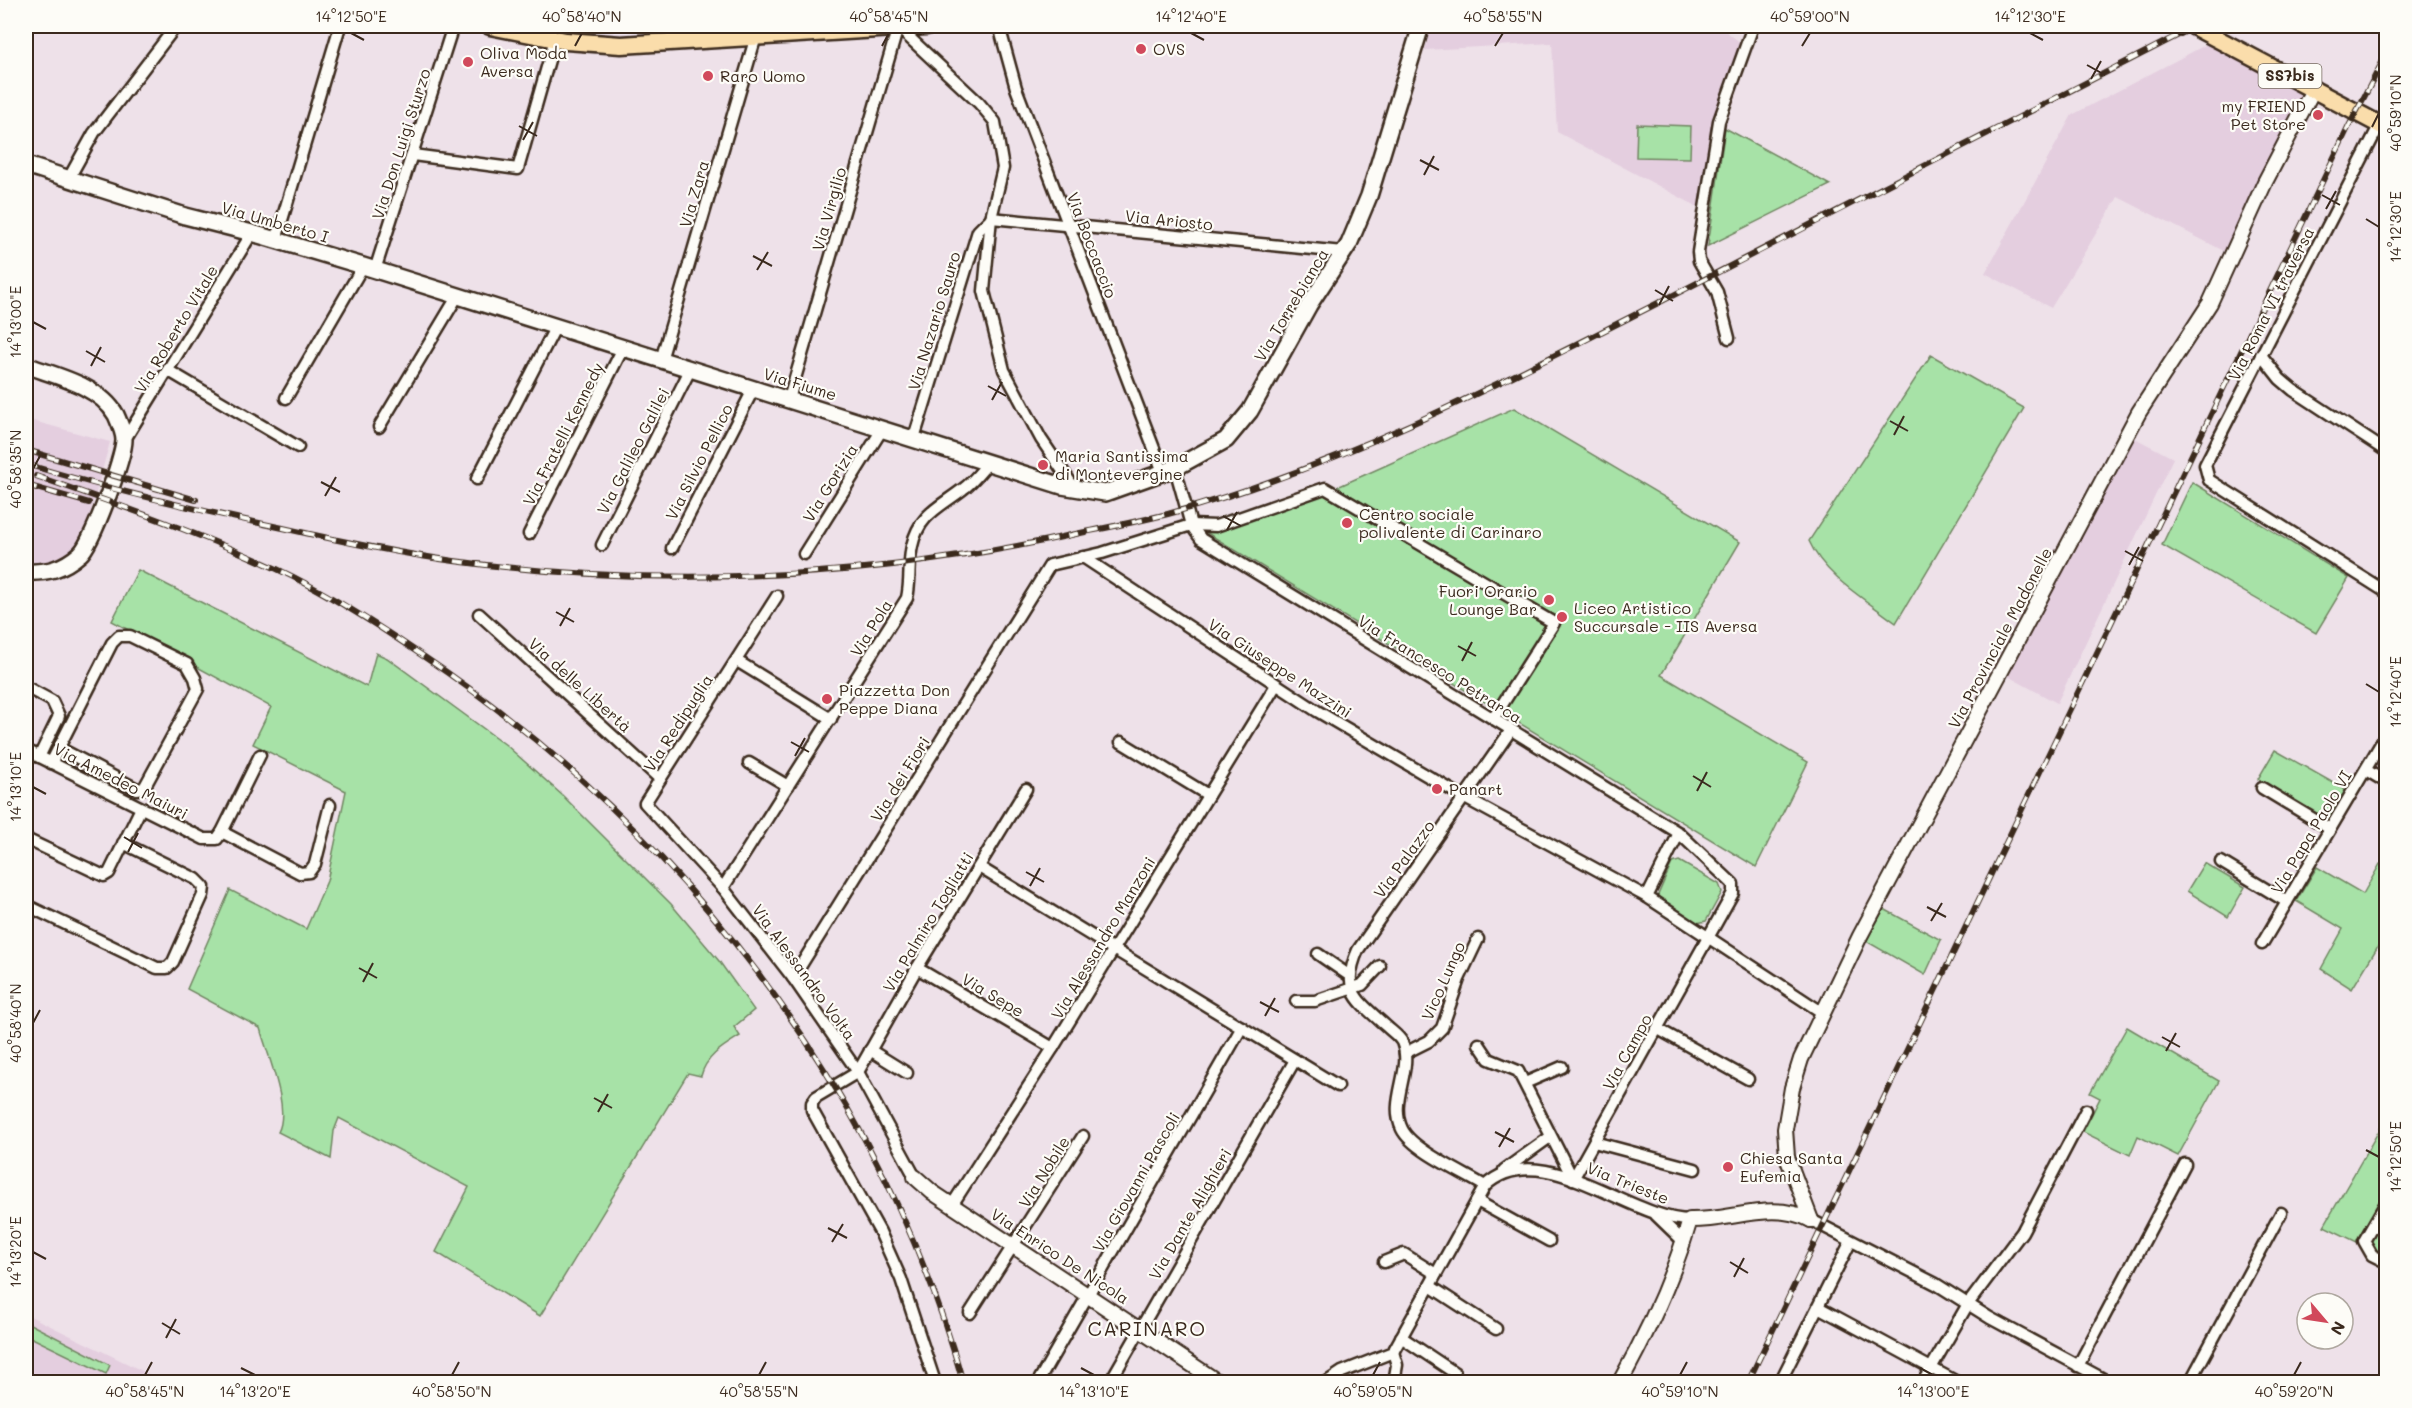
<svg xmlns="http://www.w3.org/2000/svg" width="2412" height="1408" viewBox="0 0 2412 1408" font-family="Mali,sans-serif">
<style>
.built{fill:#e4cedf}
.green{fill:#a7e2a7;stroke:#718662;stroke-width:1.5}
.lines{fill:none;stroke-linecap:round;stroke-linejoin:round}
.minor-casing{stroke:#3b2a1e;stroke-width:15}
.tertiary-casing{stroke:#3b2a1e;stroke-width:18}
.secondary-casing{stroke:#3b2a1e;stroke-width:20}
.primary-casing{stroke:#3b2a1e;stroke-width:21}
.minor{stroke:#fdfcf7;stroke-width:10}
.tertiary{stroke:#fdfcf7;stroke-width:14}
.secondary{stroke:#fdfcf7;stroke-width:15}
.primary{stroke:#faddab;stroke-width:16}
.rail-casing{stroke:#3b2a1e;stroke-width:6}
.rail{stroke:#fdfcf7;stroke-width:4;stroke-dasharray:11;stroke-linecap:butt}
.ticks{fill:none;stroke:#3b2a1e;stroke-width:2}
.poi-dot{fill:#d1495b;stroke:#fdfcf7;stroke-width:2}
.labels{text-anchor:middle;stroke-width:4.5;stroke-linejoin:round;paint-order:stroke}
.shield{fill:#fdfcf7;stroke:#75695f;stroke-width:1.5}
.shield-label{font-size:15px;font-weight:bold;fill:#3b2a1e}
.poi-label{font-size:16px;fill:#3b2a1e;stroke:#fdfcf7;text-anchor:start}
.street-label{font-size:16px;fill:#3b2a1e;stroke:#fdfcf7}
.quarter-label{font-size:20px;letter-spacing:1.5px;fill:#3b2a1e;stroke:#fdfcf7}
.neatline{fill:none;stroke:#3b2a1e;stroke-width:2}
.ticks-label{font-size:15px;text-anchor:middle;fill:#3b2a1e}
</style>
<rect width="100%" height="100%" fill="#eee1e9"/>
<filter id="ink" filterUnits="userSpaceOnUse"><feTurbulence type="fractalNoise" baseFrequency=".0167" numOctaves="2"/><feDisplacementMap in="SourceGraphic" scale="12" xChannelSelector="R" yChannelSelector="G"/><feConvolveMatrix kernelMatrix="1 2 1 2 8 2 1 2 1" color-interpolation-filters="sRGB"/></filter>
<g filter="url(#ink)">
<g class="built">
<polygon points="1431,26 1720,27 1741,43 1711,129 1700,208 1557,132 1552,43 1425,50"/>
<polygon points="2213,41 2308,90 2230,254 2118,197 2051,308 1985,273 2072,115"/>
<polygon points="26,419 110,442 84,535 76,548 60,561 46,564 26,561"/>
<polygon points="2131,436 2173,458 2057,703 2004,674"/>
<polygon points="26,1314 165,1382 26,1382"/>
</g>
<g class="green">
<polygon points="1637,124 1691,126 1690,158 1636,157"/>
<polygon points="1725,128 1830,185 1708,246"/>
<path d="M1931 355 2024 408 1896 623C1865 599 1825 577 1809 541Z"/>
<polygon points="1514,408 1740,542 1661,675 1808,762 1756,867 1207,533 1342,485"/>
<polygon points="2192,482 2349,578 2316,633 2162,545"/>
<path d="M138 570 367 687 376 653 387 658 506 745 562 795 671 904 719 961 754 1010 734 1027 740 1036C724 1046 706 1056 701 1076L688 1073 540 1316 436 1252 469 1187 339 1118 334 1131 331 1159 278 1132C291 1108 267 1054 260 1028L187 989 230 890 306 929 327 881 346 791 253 744 271 707 112 621Z"/>
<polygon points="2275,750 2346,790 2328,821 2258,779"/>
<polygon points="1679,861 1719,884 1722,892 1706,921 1697,923 1660,900 1658,895 1672,863"/>
<polygon points="2204,863 2245,887 2228,917 2187,891"/>
<polygon points="2380,864 2386,868 2386,933 2352,989 2321,969 2343,929 2296,901 2317,867 2363,894"/>
<polygon points="1884,909 1941,940 1925,975 1866,941"/>
<polygon points="2127,1027 2219,1081 2178,1156 2138,1136 2130,1155 2083,1132 2100,1098 2090,1093"/>
<polygon points="2384,1122 2386,1123 2386,1194 2357,1242 2324,1226"/>
<polygon points="2386,1211 2386,1256 2370,1247 2370,1239"/>
<polygon points="26,1322 110,1365 106,1374 26,1335"/>
</g>
<g class="lines">
<defs>
<g id="minor">
<polyline points="999,26 1016,88 1163,472"/>
<polyline points="668,42 689,26"/>
<polyline points="2380,124 2205,465 2209,480 2386,592"/>
<polyline points="413,155 518,169 555,39"/>
<polyline points="69,178 94,133 176,26"/>
<polyline points="991,218 1343,252"/>
<polyline points="276,240 340,26"/>
<polyline points="375,270 453,26"/>
<polyline points="1729,338 1717,292 1699,261 1698,252 1719,121 1753,26"/>
<polyline points="2261,355 2280,379 2293,390 2386,451"/>
<polyline points="661,360 759,26"/>
<polyline points="169,371 298,447"/>
<polyline points="286,398 363,266"/>
<polyline points="789,399 898,27 979,103 995,122 1003,168 991,218 984,291 1004,370 1041,439 1075,489"/>
<polyline points="379,427 457,297"/>
<polyline points="914,438 978,231 991,218"/>
<polyline points="124,441 252,233"/>
<polyline points="1175,468 1191,525 1201,539 1679,833 1733,884 1733,893 1573,1179"/>
<polyline points="477,479 556,326"/>
<polyline points="529,534 623,348"/>
<polyline points="602,545 690,370"/>
<polyline points="672,548 754,388"/>
<polyline points="804,554 883,428"/>
<polyline points="1083,557 1317,711 1465,798 1647,897"/>
<polyline points="777,596 645,803 723,888 793,978 858,1072 915,1177"/>
<polyline points="479,614 660,779"/>
<polyline points="737,661 831,719"/>
<polyline points="26,687 52,701 59,716 39,757"/>
<polyline points="1121,742 1208,795"/>
<polyline points="26,750 204,839 217,839 222,832 260,755"/>
<polyline points="51,763 112,643 119,636 130,636 187,664 195,678 198,689 144,788 137,789 59,748"/>
<polyline points="749,763 788,786"/>
<polyline points="2366,770 2386,782"/>
<polyline points="2262,788 2330,829"/>
<polyline points="222,832 300,873 309,872 315,864 330,805"/>
<polyline points="1679,833 1647,897 1823,1013"/>
<polyline points="26,839 104,876 109,873 141,808"/>
<polyline points="2221,862 2287,902"/>
<polyline points="979,867 1338,1086"/>
<path d="M723 888 907 598C911 581 908 563 912 546 919 514 940 507 963 489 973 482 981 471 989 462"/>
<polyline points="26,905 157,968 167,968 173,962 203,895 204,887 196,879 123,843"/>
<polyline points="2262,944 2386,735"/>
<polyline points="1318,954 1350,976"/>
<polyline points="917,968 1053,1048"/>
<polyline points="793,978 1050,565 1102,553 1191,525 1216,526 1325,488 1554,623 1493,719"/>
<polyline points="1296,1001 1315,1001 1362,985 1380,966"/>
<polyline points="1658,1029 1748,1079"/>
<polyline points="1479,1044 1489,1059 1518,1071 1573,1179"/>
<polyline points="870,1050 907,1073"/>
<polyline points="1405,1053 1429,1041 1442,1028 1459,979 1478,939"/>
<polyline points="1525,1083 1562,1067"/>
<polyline points="1594,1142 1695,1169"/>
<polyline points="1504,1170 1550,1137"/>
<path d="M1485 1186C1464 1173 1412 1150 1402 1129 1388 1101 1414 1069 1402 1042 1399 1036 1391 1031 1386 1026 1357 1000 1340 990 1358 950L1511 730"/>
<polyline points="1477,1201 1549,1241"/>
<polyline points="2386,1203 2364,1241 2372,1255 2386,1262"/>
<polyline points="952,1205 1053,1048 1276,685"/>
<polyline points="1656,1215 1684,1242"/>
<polyline points="1811,1220 1936,1284 1990,1318 2109,1382"/>
<polyline points="1384,1262 1404,1254 1436,1274"/>
<polyline points="1430,1286 1496,1329"/>
<polyline points="1818,1307 1957,1382"/>
<polyline points="970,1313 1083,1136"/>
<polyline points="1401,1337 1455,1373"/>
<path d="M1393 1352 1485 1186C1541 1134 1630 1220 1690 1220"/>
<polyline points="1393,1352 1397,1365 1394,1382"/>
<polyline points="2078,1366 2185,1164"/>
<polyline points="935,1382 901,1279 880,1232 812,1110 812,1103 816,1097 858,1072 917,968 1026,789"/>
<polyline points="1038,1382 1242,1027"/>
<polyline points="1110,1382 1295,1060"/>
<polyline points="1327,1382 1342,1372 1393,1352"/>
<polyline points="1780,1382 1851,1241"/>
<polyline points="1923,1382 1968,1304 2022,1232 2086,1110"/>
<polyline points="2190,1382 2281,1213"/>
<polyline points="2385,1382 2386,1380"/>
</g>
<g id="tertiary">
<polyline points="915,1177 932,1192 1218,1382"/>
<polyline points="1811,1220 1787,1157 1785,1129 1792,1088 1801,1059 1860,936 2139,412 2210,303 2265,182 2314,88"/>
<path d="M1620 1382C1649 1330 1673 1278 1690 1220 1732 1221 1772 1200 1811 1220"/>
</g>
<g id="secondary">
<polyline points="26,165 185,216 252,233 363,266 1062,486 1105,493 1175,468 1226,440 1250,411 1309,305 1349,244 1369,196 1421,26"/>
<path d="M26 365C55 376 99 385 116 415 119 422 124 432 124 440 124 457 92 544 80 554 63 569 47 573 26 572"/>
</g>
<g id="primary">
<polyline points="490,26 566,41 621,45 926,26"/>
<polyline points="2193,26 2386,128"/>
</g>
</defs>
<use href="#minor" class="minor-casing"/>
<use href="#tertiary" class="tertiary-casing"/>
<use href="#secondary" class="secondary-casing"/>
<use href="#primary" class="primary-casing"/>
<use href="#minor" class="minor"/>
<use href="#tertiary" class="tertiary"/>
<use href="#secondary" class="secondary"/>
<use href="#primary" class="primary"/>
<defs>
<g id="rail">
<polyline points="26,450 196,500"/>
<path d="M26 464C111 490 197 510 283 528 340 541 396 553 454 561 664 589 878 579 1085 532 1115 526 1146 520 1175 512 1346 464 1505 381 1662 301 1841 210 2018 117 2196 26"/>
<path d="M36 476C117 504 199 533 277 569 328 593 376 624 423 656 678 827 879 1085 963 1382"/>
<polyline points="26,485 89,503"/>
<polyline points="1748,1382 2348,128 2386,55"/>
</g>
</defs>
<use href="#rail" class="rail-casing"/>
<use href="#rail" class="rail"/>
</g>
</g>
<path class="ticks" d="M351 33 364 40M1191 33 1204 40M2030 33 2043 40M575 46 582 33M882 46 889 33M1495 46 1503 33M1802 46 1810 33M2087 65 2105 75M2091 79 2101 61M519 126 537 136M2372 127 2379 113M523 140 533 122M1420 160 1439 170M1424 175 1434 156M2322 195 2340 205M2326 209 2336 191M2366 219 2379 227M753 256 772 266M757 270 768 252M1655 290 1673 301M1659 305 1669 286M33 322 46 329M86 351 105 362M91 366 101 347M988 386 1006 396M992 400 1002 382M1890 421 1908 431M1894 435 1904 416M33 469 40 456M321 482 340 492M325 496 336 477M1223 516 1241 526M1227 530 1237 512M2125 551 2143 561M2129 565 2139 547M556 612 574 622M560 626 570 608M1458 646 1476 656M1462 661 1472 642M2366 684 2379 692M791 742 809 752M795 756 805 738M1693 776 1711 787M33 787 46 794M1697 791 1707 772M124 837 142 848M128 852 138 833M1026 872 1044 882M1030 886 1040 868M1927 907 1946 917M1931 921 1942 903M359 968 377 978M363 982 373 963M1260 1002 1279 1012M1265 1016 1275 998M33 1023 40 1010M2162 1037 2180 1047M2166 1051 2176 1033M594 1098 612 1108M598 1112 608 1094M1495 1132 1514 1142M1499 1147 1510 1128M2366 1150 2379 1157M828 1228 847 1238M832 1242 843 1224M33 1252 46 1259M1730 1262 1748 1273M1734 1277 1744 1258M162 1323 180 1334M166 1338 176 1319M241 1368 255 1375M1081 1368 1094 1375M1920 1368 1933 1375M145 1375 152 1362M452 1375 459 1362M759 1375 766 1362M1373 1375 1380 1362M1680 1375 1687 1362M2294 1375 2301 1362"/>
<g class="poi-dot">
<circle cx="1141" cy="49" r="6"/>
<circle cx="468" cy="62" r="6"/>
<circle cx="708" cy="76" r="6"/>
<circle cx="2318" cy="115" r="6"/>
<circle cx="1043" cy="465" r="6"/>
<circle cx="1347" cy="523" r="6"/>
<circle cx="1549" cy="600" r="6"/>
<circle cx="1562" cy="617" r="6"/>
<circle cx="827" cy="699" r="6"/>
<circle cx="1437" cy="789" r="6"/>
<circle cx="1728" cy="1167" r="6"/>
</g>
<g class="labels">
<rect class="shield" x="2258.5" y="64" width="63" height="24" rx="4.5"/>
<g class="shield-label">
<text x="2290" y="81">SS7bis</text>
</g>
<g class="poi-label">
<text x="1153" y="55">OVS</text>
<text x="480" y="59">Oliva Moda<tspan x="480" dy="18">Aversa</tspan></text>
<text x="720" y="82">Raro Uomo</text>
<text x="2306" y="112" text-anchor="end">my FRIEND<tspan x="2306" dy="18">Pet Store</tspan></text>
<text x="1055" y="462">Maria Santissima<tspan x="1055" dy="18">di Montevergine</tspan></text>
<text x="1359" y="520">Centro sociale<tspan x="1359" dy="18">polivalente di Carinaro</tspan></text>
<text x="1537" y="597" text-anchor="end">Fuori Orario<tspan x="1537" dy="18">Lounge Bar</tspan></text>
<text x="1574" y="614">Liceo Artistico<tspan x="1574" dy="18">Succursale - IIS Aversa</tspan></text>
<text x="839" y="696">Piazzetta Don<tspan x="839" dy="18">Peppe Diana</tspan></text>
<text x="1449" y="795">Panart</text>
<text x="1740" y="1164">Chiesa Santa<tspan x="1740" dy="18">Eufemia</tspan></text>
</g>
<g class="street-label">
<text transform="translate(401 144) rotate(-72)" y="6">Via Don Luigi Sturzo</text>
<text transform="translate(694 194) rotate(-74)" y="6">Via Zara</text>
<text transform="translate(829 209) rotate(-74)" y="6">Via Virgilio</text>
<text transform="translate(1169 220) rotate(6)" y="6">Via Ariosto</text>
<text transform="translate(275 222) rotate(16)" y="6">Via Umberto I</text>
<text transform="translate(1092 245) rotate(69)" y="6">Via Boccaccio</text>
<text transform="translate(2271 304) rotate(-63)" y="6">Via Roma VI traversa</text>
<text transform="translate(1291 305) rotate(-59)" y="6">Via Torrebianca</text>
<text transform="translate(934 321) rotate(-73)" y="6">Via Nazario Sauro</text>
<text transform="translate(176 329) rotate(-59)" y="6">Via Roberto Vitale</text>
<text transform="translate(800 384) rotate(17)" y="6">Via Fiume</text>
<text transform="translate(563 434) rotate(-63)" y="6">Via Fratelli Kennedy</text>
<text transform="translate(633 451) rotate(-63)" y="6">Via Galileo Galilei</text>
<text transform="translate(699 462) rotate(-63)" y="6">Via Silvio Pellico</text>
<text transform="translate(830 483) rotate(-58)" y="6">Via Gorizia</text>
<text transform="translate(871 628) rotate(-58)" y="6">Via Pola</text>
<text transform="translate(2000 638) rotate(-62)" y="6">Via Provinciale Madonelle</text>
<text transform="translate(1280 668) rotate(33)" y="6">Via Giuseppe Mazzini</text>
<text transform="translate(1440 669) rotate(32)" y="6">Via Francesco Petrarca</text>
<text transform="translate(580 685) rotate(42)" y="6">Via delle Libertà</text>
<text transform="translate(678 723) rotate(-57)" y="6">Via Redipuglia</text>
<text transform="translate(900 779) rotate(-58)" y="6">Via dei Fiori</text>
<text transform="translate(121 781) rotate(27)" y="6">Via Amedeo Maiuri</text>
<text transform="translate(2311 832) rotate(-59)" y="6">Via Papa Paolo VI</text>
<text transform="translate(1404 859) rotate(-54)" y="6">Via Palazzo</text>
<text transform="translate(928 922) rotate(-59)" y="6">Via Palmiro Togliatti</text>
<text transform="translate(1103 938) rotate(-59)" y="6">Via Alessandro Manzoni</text>
<text transform="translate(804 972) rotate(54)" y="6">Via Alessandro Volta</text>
<text transform="translate(1443 981) rotate(-66)" y="6">Vico Lungo</text>
<text transform="translate(993 995) rotate(31)" y="6">Via Sepe</text>
<text transform="translate(1627 1052) rotate(-61)" y="6">Via Campo</text>
<text transform="translate(1044 1172) rotate(-58)" y="6">Via Nobile</text>
<text transform="translate(1136 1182) rotate(-60)" y="6">Via Giovanni Pascoli</text>
<text transform="translate(1628 1183) rotate(22)" y="6">Via Trieste</text>
<text transform="translate(1190 1214) rotate(-60)" y="6">Via Dante Alighieri</text>
<text transform="translate(1060 1256) rotate(33)" y="6">Via Enrico De Nicola</text>
</g>
<g class="quarter-label">
<text x="1147" y="1336">CARINARO</text>
</g>
</g>
<rect width="2412" height="1408" fill="none" stroke="#fdfcf7" stroke-width="66"/>
<g transform="translate(2325 1321) rotate(119)"><circle r="28" fill="#fdfcf7" stroke="#afa8a0" stroke-width="1.5"/>
<path d="M0-4.5L10 22L0 15L-10 22Z" fill="#d1495b"/>
<text y="-9" font-size="16" font-weight="bold" text-anchor="middle" fill="#3b2a1e">N</text>
</g>
<rect x="33" y="33" width="2346" height="1342" class="neatline"/>
<g class="ticks-label">
<text x="351" y="22">14°12'50"E</text>
<text x="582" y="22">40°58'40"N</text>
<text x="889" y="22">40°58'45"N</text>
<text x="1191" y="22">14°12'40"E</text>
<text x="1503" y="22">40°58'55"N</text>
<text x="1810" y="22">40°59'00"N</text>
<text x="2030" y="22">14°12'30"E</text>
<text transform="translate(2396 113) rotate(-90)" y="5">40°59'10"N</text>
<text transform="translate(2396 227) rotate(-90)" y="5">14°12'30"E</text>
<text transform="translate(16 322) rotate(-90)" y="5">14°13'00"E</text>
<text transform="translate(16 469) rotate(-90)" y="5">40°58'35"N</text>
<text transform="translate(2396 692) rotate(-90)" y="5">14°12'40"E</text>
<text transform="translate(16 787) rotate(-90)" y="5">14°13'10"E</text>
<text transform="translate(16 1023) rotate(-90)" y="5">40°58'40"N</text>
<text transform="translate(2396 1157) rotate(-90)" y="5">14°12'50"E</text>
<text transform="translate(16 1252) rotate(-90)" y="5">14°13'20"E</text>
<text x="145" y="1397">40°58'45"N</text>
<text x="255" y="1397">14°13'20"E</text>
<text x="452" y="1397">40°58'50"N</text>
<text x="759" y="1397">40°58'55"N</text>
<text x="1094" y="1397">14°13'10"E</text>
<text x="1373" y="1397">40°59'05"N</text>
<text x="1680" y="1397">40°59'10"N</text>
<text x="1933" y="1397">14°13'00"E</text>
<text x="2294" y="1397">40°59'20"N</text>
</g>
</svg>
